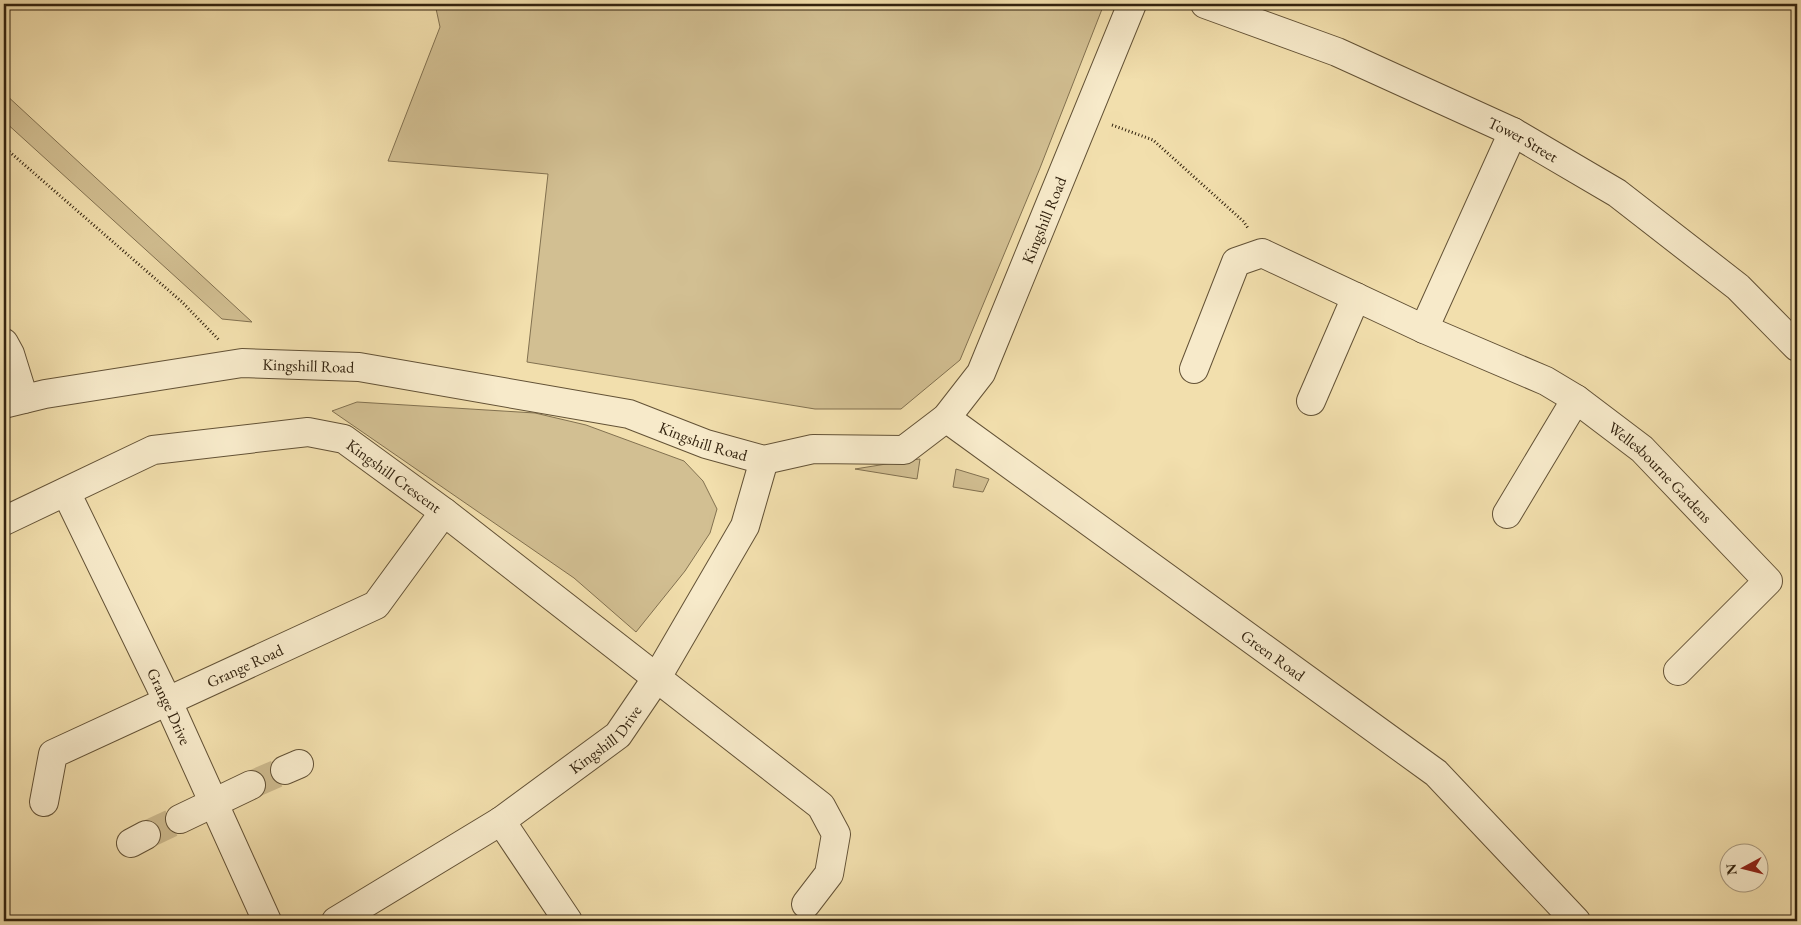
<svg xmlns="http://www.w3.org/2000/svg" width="1801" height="925" viewBox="0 0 1801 925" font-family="'EB Garamond',serif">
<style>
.green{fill:#d2bf92;stroke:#827150}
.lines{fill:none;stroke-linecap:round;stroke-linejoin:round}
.minor-tunnel{stroke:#ccb98d;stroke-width:28;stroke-dasharray:28 14;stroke-linecap:butt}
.minor-casing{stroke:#635236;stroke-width:30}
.path{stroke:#33230f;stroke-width:3;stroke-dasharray:1 2.5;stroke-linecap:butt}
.minor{stroke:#f7eaca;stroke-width:28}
.labels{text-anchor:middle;stroke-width:4;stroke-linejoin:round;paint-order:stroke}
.street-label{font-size:16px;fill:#33230f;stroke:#f7eaca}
</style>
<rect width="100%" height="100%" fill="#f2dfad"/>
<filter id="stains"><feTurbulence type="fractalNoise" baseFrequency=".004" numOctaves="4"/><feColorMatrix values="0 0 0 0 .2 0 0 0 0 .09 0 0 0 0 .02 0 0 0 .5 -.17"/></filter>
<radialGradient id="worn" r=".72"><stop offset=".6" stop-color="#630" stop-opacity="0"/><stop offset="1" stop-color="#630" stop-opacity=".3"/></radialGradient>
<g class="green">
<polygon points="435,4 1104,4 1040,168 960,360 901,409 815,409 527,362 548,174 388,161 440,27"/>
<polygon points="4,93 252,322 222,319 4,121"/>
<polygon points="357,402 535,413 586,425 684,461 703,481 717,509 710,533 685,571 636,632 574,578 332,411"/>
<polygon points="920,459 917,479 855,469 911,460"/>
<polygon points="956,469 989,479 983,492 953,487"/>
</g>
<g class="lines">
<g class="minor-tunnel">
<polyline points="251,785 285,770"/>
<polyline points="146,835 180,819"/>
</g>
<defs>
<g id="minor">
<path id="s1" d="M1205 4 1337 52 1513 132 1617 193 1738 287 1797 347"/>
<polyline points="1424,329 1513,132"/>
<polyline points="4,343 10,354 24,399"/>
<path id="s2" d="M1194 369 1236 262 1262 253 1424 329 1546 381 1576 399 1642 449 1768 581 1678 671"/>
<polyline points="1311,401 1356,297"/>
<path id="s3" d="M4 404 45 394 242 363 359 367 629 414 706 444 764 460 813 449 904 450 946 418 981 373 1132 4"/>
<path id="s4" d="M946 418 1436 773 1576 921"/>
<path id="s5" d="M66 492 168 702 267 921"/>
<polyline points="1507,514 1576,399"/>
<path id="s6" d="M4 521 153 450 308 432 344 439 444 512 821 806 836 834 829 874 806 904"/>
<polyline points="285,770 299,764"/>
<path id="s7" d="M44 802 53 754 376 605 444 512"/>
<polyline points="180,819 251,785"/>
<polyline points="501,821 568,921"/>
<polyline points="131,843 146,835"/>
<path id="s8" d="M336 921 501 821 618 735 656 679 745 526 764 460"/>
</g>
</defs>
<use href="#minor" class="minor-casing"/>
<g class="path">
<polyline points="1112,125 1153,140 1243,221 1248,228"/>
<polyline points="4,147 182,302 219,340"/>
</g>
<use href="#minor" class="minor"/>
</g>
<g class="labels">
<g class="street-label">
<text dy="6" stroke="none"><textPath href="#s1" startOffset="346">Tower Street</textPath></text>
<text dy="6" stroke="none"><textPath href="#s3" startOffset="1192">Kingshill Road</textPath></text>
<text dy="6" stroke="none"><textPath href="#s3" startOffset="308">Kingshill Road</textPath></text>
<text dy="6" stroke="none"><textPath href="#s3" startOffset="712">Kingshill Road</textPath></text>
<text dy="6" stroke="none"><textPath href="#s2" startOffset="601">Wellesbourne Gardens</textPath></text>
<text dy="6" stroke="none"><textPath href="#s6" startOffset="420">Kingshill Crescent</textPath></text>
<text dy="6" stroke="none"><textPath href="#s4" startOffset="404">Green Road</textPath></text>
<text dy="6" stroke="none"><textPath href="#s7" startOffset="260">Grange Road</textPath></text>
<text dy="6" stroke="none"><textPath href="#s5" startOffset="238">Grange Drive</textPath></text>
<text dy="6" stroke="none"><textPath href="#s8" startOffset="326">Kingshill Drive</textPath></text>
</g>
</g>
<rect width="1801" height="925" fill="none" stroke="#f2dfad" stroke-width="20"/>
<rect x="5" y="5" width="1791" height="915" fill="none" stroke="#33230f" stroke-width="2.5"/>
<rect x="10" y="10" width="1781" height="905" fill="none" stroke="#33230f"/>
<g transform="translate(1744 868) rotate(263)"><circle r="24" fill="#f7eaca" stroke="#a99a7f"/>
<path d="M0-4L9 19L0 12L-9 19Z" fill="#8f2418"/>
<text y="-8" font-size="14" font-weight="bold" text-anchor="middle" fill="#33230f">N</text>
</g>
<rect width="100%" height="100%" filter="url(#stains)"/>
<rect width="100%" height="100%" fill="url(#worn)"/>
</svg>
